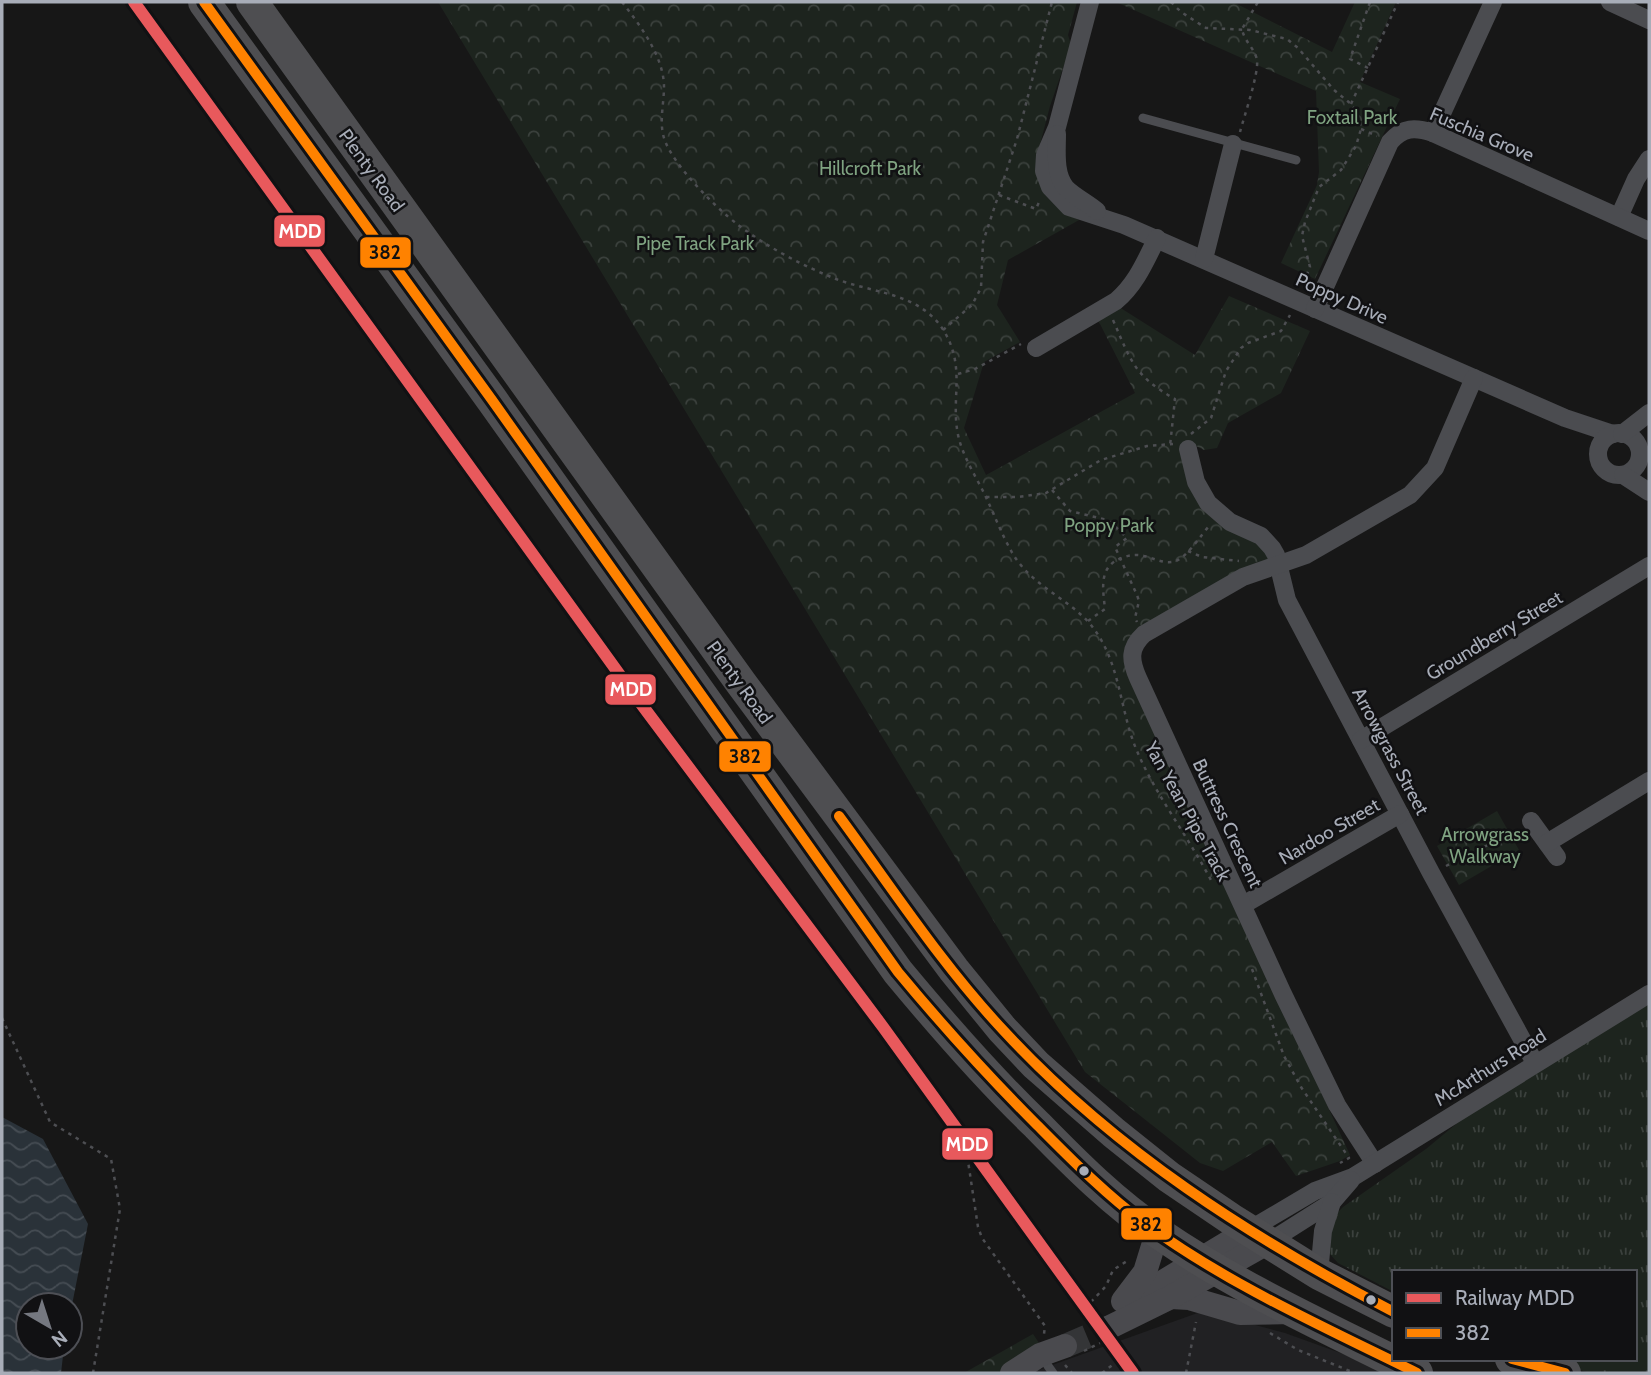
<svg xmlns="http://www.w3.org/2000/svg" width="1651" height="1375" viewBox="0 0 1651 1375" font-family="Cabin,sans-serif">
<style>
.built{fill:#212123}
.grass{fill:url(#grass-tufts)}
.forest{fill:url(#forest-crowns)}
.water{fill:url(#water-waves)}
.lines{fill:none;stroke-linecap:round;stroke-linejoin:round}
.secondary-tunnel{stroke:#343537;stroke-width:24;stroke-dasharray:24 12;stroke-linecap:butt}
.path{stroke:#4d4e52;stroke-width:2.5;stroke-dasharray:3.5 5;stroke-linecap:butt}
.lane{stroke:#4b4c50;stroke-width:9}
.street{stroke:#4b4c50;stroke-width:18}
.secondary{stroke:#4a4a4e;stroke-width:24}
.highway{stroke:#4e4e51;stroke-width:32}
.bus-1-casing{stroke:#111113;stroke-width:16}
.bus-1{stroke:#ff8200;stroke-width:10}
.rail-1-casing{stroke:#111113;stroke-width:18}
.rail-1{stroke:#e8595c;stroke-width:12}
.bus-dot{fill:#a8adb8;stroke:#111113;stroke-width:2.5}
.labels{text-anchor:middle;stroke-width:5;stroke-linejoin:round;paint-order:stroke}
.park-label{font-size:19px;fill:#7fa381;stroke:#111113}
.street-label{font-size:19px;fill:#a8adb8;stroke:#111113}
.line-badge{stroke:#111113;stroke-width:2.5}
.badge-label{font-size:19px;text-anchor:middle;font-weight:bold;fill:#fff}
.pale-badge-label{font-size:19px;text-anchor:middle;font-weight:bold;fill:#111}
</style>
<defs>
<pattern id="grass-tufts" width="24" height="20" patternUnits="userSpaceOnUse" patternTransform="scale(1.75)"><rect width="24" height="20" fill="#1d241e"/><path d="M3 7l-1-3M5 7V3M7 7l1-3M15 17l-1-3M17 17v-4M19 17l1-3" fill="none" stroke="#3b413d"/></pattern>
<pattern id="forest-crowns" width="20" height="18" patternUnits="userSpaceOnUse" patternTransform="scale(1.75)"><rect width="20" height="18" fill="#1d241e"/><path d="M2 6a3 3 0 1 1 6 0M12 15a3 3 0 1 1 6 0" fill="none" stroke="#3b413d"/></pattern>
<pattern id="water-waves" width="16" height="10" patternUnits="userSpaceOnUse" patternTransform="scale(1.75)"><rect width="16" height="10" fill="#2a3239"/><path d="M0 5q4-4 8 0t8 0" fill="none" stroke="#464d54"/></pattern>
</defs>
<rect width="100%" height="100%" fill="#171717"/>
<polygon class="built" points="1203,1311 1285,1333 1396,1373 1030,1373"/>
<polygon class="grass" points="1649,1001 1649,1373 1590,1373 1543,1359 1635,1359 1635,1272 1394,1272 1394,1292 1338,1263 1329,1253 1328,1238 1337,1213 1343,1207 1426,1149 1467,1115"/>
<g class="forest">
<polygon points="438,2 1077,2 1068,35 1071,45 1050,106 1037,156 1047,197 1064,213 1079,220 1008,260 997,305 1020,342 984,362 964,428 986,475 1135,393 1098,320 1119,307 1195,355 1229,296 1310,331 1281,393 1228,423 1217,448 1204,450 1194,445 1187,472 1269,555 1267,561 1138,629 1129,674 1350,1155 1340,1161 1296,1176 1272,1142 1223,1171 1200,1163 1085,1072"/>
<polygon points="1116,2 1233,2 1332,52 1355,2 1396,2 1360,82 1400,99 1315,279 1281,263 1317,185 1319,172 1316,91"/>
<polygon points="1497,811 1519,850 1459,885 1437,846"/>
<polygon points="1033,1334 1041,1346 1001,1373 964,1373"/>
</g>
<polygon class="water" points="2,1117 43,1139 88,1224 70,1315 70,1305 28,1305 28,1347 64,1347 61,1373 2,1373"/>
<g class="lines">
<polyline class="secondary-tunnel" points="1065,1346 1110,1327"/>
<g class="path">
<path d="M622 2C640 25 664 57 664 87 664 103 659 122 664 138 672 164 715 207 737 224 765 246 803 266 836 279 873 293 918 293 942 328 968 367 949 400 959 439 964 458 976 477 985 495 993 512 1000 530 1009 547 1031 591 1077 598 1100 638 1121 673 1121 714 1137 751 1156 796 1190 839 1213 884"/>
<polyline points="1171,2 1181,12 1206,28 1250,30 1287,39 1298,48 1334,90 1351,104 1359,117 1361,129 1356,146 1341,170 1319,187 1305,222 1302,236 1310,267 1302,286"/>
<polyline points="1368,68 1350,59 1370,2"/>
<polyline points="1351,104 1398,2"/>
<polyline points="1361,129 1377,136"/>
<path d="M1240 132C1244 117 1259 73 1257 60 1255 49 1244 41 1242 29L1258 2"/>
<polyline points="999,195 1036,209 1040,200"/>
<path d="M1113 320C1131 361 1134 376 1175 399L1170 446"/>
<polyline points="943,330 972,305 981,288 983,242 1017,139 1052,2"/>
<polyline points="958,374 975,369 1021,344"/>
<polyline points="1191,434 1211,418 1226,371 1241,348 1248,343 1281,331 1290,315"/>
<polyline points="1052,490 1070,511 1103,519 1112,523 1127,538 1115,547 1137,595 1139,601 1135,618 1137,622"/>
<polyline points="986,497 1019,497 1046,493 1101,460 1147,446 1173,444"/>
<polyline points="1188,551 1202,557 1239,561"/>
<path d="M1088 621 1105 609C1103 589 1098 566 1122 558 1129 555 1136 554 1144 556 1154 558 1165 565 1176 561 1189 555 1200 536 1210 525"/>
<polyline points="1446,866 1518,830"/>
<polyline points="1252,969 1284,1056 1301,1087 1349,1158 1340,1163"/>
<polyline points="2,1018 50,1122 111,1159 120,1209 93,1373"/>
<polyline points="966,1148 978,1227 982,1238 1045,1326 1044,1334"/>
<polyline points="1091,1302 1106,1286 1113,1270 1127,1261"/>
<polyline points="1270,1333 1298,1350 1355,1373"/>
<polyline points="1084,1351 1100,1343"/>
<polyline points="1065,1365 1072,1373"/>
<polyline points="1102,1373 1119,1360"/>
<polyline points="1186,1373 1196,1322"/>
</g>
<g class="lane">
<polyline points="1143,118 1296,160"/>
<polyline points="1041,1356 1053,1373"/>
</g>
<g class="street">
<polyline points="1090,2 1057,127 1045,155 1044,171 1050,187 1069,207 1124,225 1565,418 1613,434"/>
<polyline points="1610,2 1649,20"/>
<polyline points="1433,133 1493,2"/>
<path d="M1057 134C1057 151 1054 174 1066 188 1075 197 1088 203 1097 211"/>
<polyline points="1619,217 1636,179 1649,159"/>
<polyline points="1204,259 1233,144"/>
<path d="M1315 309 1390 142C1403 127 1415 127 1433 133L1649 231"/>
<path d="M1036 348 1116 301C1136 284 1145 262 1157 238"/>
<circle cx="1619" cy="454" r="21"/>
<polyline points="1622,434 1649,413"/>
<polyline points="1188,449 1196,482 1208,503 1230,522 1261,536 1272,548 1276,555 1287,600 1431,873 1535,1063"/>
<polyline points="1623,475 1649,492"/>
<polyline points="1361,740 1649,566"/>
<polyline points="1531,821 1557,857"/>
<polyline points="1547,843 1649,781"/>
<polyline points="1243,905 1400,814"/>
<path d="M1375 1164 1337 1105 1283 994 1138 678C1130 660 1129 648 1144 634L1243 577 1306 555 1410 495 1435 468 1474 378"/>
<polyline points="1249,1230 1315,1191 1353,1177 1649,994"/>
<polyline points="1269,1242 1332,1202 1351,1180"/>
<polyline points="1319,1274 1323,1231 1332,1202"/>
</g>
<g class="secondary">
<polyline points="1171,1297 1189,1298 1240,1313 1294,1312"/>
<polyline points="1133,1300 1249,1230"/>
<polyline points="1123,1301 1145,1272 1157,1233"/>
<polyline points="1110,1327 1171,1297 1269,1242"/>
<polyline points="1012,1373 1040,1355 1065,1346"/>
</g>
<g class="highway">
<path d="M204 2 492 400 898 972C942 1025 987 1077 1037 1125 1075 1164 1115 1204 1160 1234 1240 1289 1330 1329 1417 1373"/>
<polyline points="252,2 741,683 954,970 1002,1029 1036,1065 1114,1133 1169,1177 1231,1219 1319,1274 1394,1312"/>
<polyline points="1511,1359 1565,1373"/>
</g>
<defs>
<g id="bus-1">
<path d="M204 2 492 400 898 972C942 1025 988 1076 1037 1125 1071 1159 1104 1193 1143 1222 1227 1284 1324 1327 1417 1373"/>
<path d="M839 816C892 888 942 965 1004 1031 1114 1150 1251 1238 1394 1312"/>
<polyline points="1512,1359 1565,1373"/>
</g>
</defs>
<use href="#bus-1" class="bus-1-casing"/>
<use href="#bus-1" class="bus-1"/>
<defs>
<polyline id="rail-1" points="134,2 630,689 883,1027 1133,1373"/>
</defs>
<use href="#rail-1" class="rail-1-casing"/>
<use href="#rail-1" class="rail-1"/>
</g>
<g class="bus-dot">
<circle cx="1084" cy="1171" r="6"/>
<circle cx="1371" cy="1300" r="6"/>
</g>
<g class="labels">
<g class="park-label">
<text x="1352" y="124">Foxtail Park</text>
<text x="870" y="175">Hillcroft Park</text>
<text x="695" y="250">Pipe Track Park</text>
<text x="1109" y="532">Poppy Park</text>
<text x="1485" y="841">Arrowgrass<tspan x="1485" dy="22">Walkway</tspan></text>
</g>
<g class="street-label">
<text transform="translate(1482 134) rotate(23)" y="7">Fuschia Grove</text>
<text transform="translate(372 170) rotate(54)" y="7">Plenty Road</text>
<text transform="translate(1342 298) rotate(24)" y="7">Poppy Drive</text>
<text transform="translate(1494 635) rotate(-31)" y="7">Groundberry Street</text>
<text transform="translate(740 682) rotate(54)" y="7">Plenty Road</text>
<text transform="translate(1391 751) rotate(62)" y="7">Arrowgrass Street</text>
<text transform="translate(1188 811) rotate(61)" y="7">Yan Yean Pipe Track</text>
<text transform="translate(1228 823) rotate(65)" y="7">Buttress Crescent</text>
<text transform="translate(1329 831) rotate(-30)" y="7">Nardoo Street</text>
<text transform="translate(1490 1067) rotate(-32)" y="7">McArthurs Road</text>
</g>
</g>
<g class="line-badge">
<rect x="273" y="214" width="53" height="34" rx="7" fill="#e8595c"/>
<rect x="359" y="236" width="53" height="33" rx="7" fill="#ff8200"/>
<rect x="604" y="673" width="53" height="33" rx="7" fill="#e8595c"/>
<rect x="718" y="740" width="54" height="33" rx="7" fill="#ff8200"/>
<rect x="941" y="1127" width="53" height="34" rx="7" fill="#e8595c"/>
<rect x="1120" y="1207" width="53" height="34" rx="7" fill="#ff8200"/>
</g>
<g class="badge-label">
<text x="300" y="238">MDD</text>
<text x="631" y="696">MDD</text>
<text x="967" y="1151">MDD</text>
</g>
<g class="pale-badge-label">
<text x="385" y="259">382</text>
<text x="745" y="763">382</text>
<text x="1146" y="1231">382</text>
</g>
<rect width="1651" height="1375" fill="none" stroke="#a8adb8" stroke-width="7"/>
<rect x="1392" y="1270" width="245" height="91" fill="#111113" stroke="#4d4f55" stroke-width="2"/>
<rect x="1406" y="1293" width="35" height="10" fill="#e8595c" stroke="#4d4f55" stroke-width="2"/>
<text x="1455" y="1305" font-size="21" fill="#a8adb8">Railway MDD</text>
<rect x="1406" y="1328" width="35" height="10" fill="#ff8200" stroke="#4d4f55" stroke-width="2"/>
<text x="1455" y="1340" font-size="21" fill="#a8adb8">382</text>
<g transform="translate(49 1326) rotate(141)"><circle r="33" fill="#111113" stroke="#4d4f55" stroke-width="2"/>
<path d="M0-5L12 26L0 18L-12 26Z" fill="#757880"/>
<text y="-10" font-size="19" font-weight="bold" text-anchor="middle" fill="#a8adb8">N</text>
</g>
</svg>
